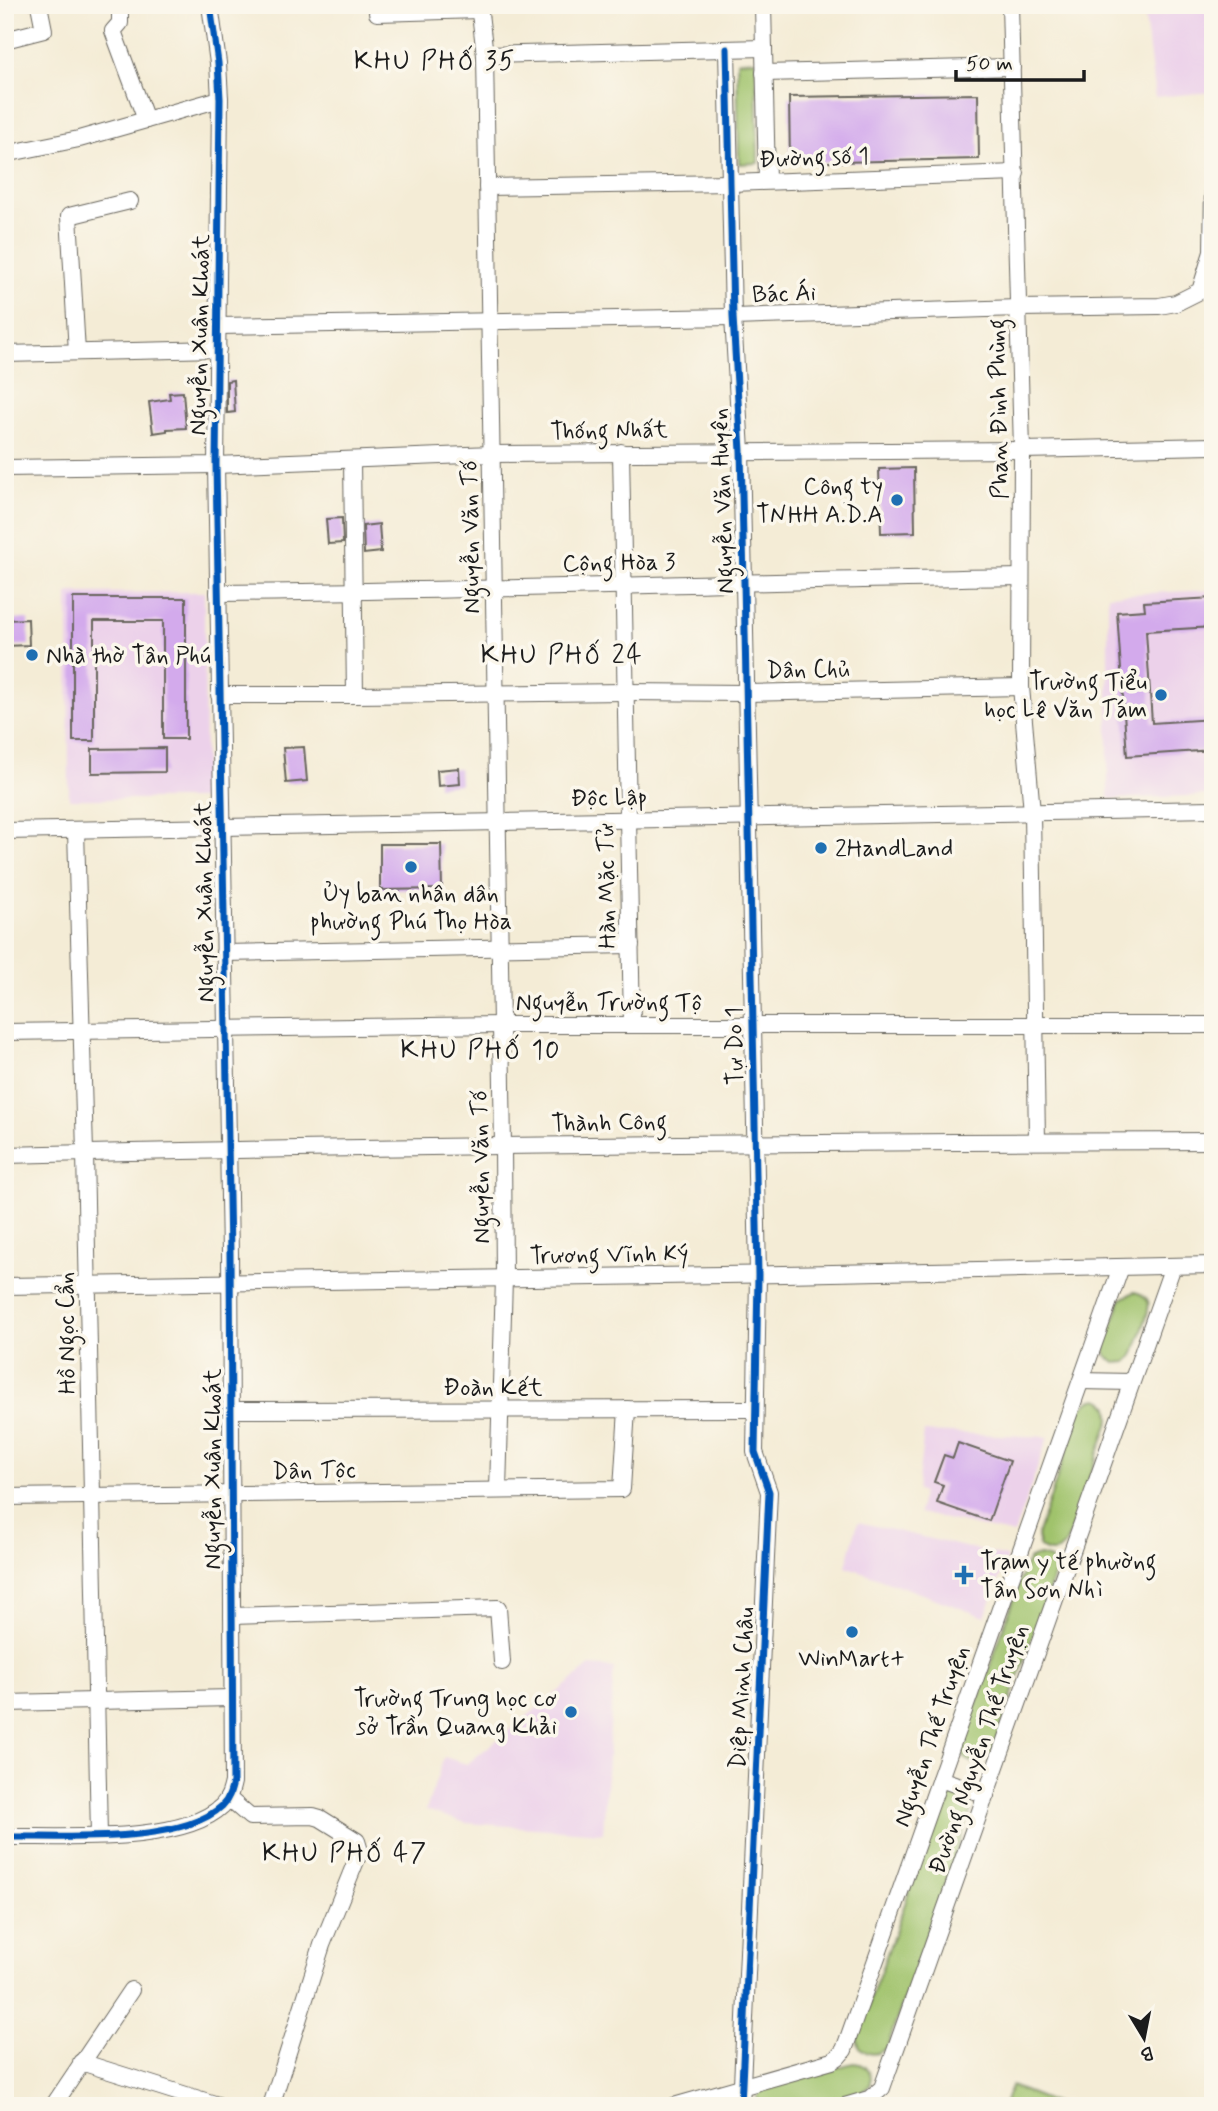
<svg xmlns="http://www.w3.org/2000/svg" width="1218" height="2111" viewBox="0 0 1218 2111" font-family="Mynerve,sans-serif">
<style>
.built{fill:#ecd1ea}
.green{fill:#a0c36c;stroke:#5e7044;stroke-width:2}
.building{fill:#d3aaec}
.lines{fill:none;stroke-linecap:round;stroke-linejoin:round}
.minor-casing{stroke:#68655d;stroke-width:18}
.minor{stroke:#fff;stroke-width:16}
.cycleway-casing{stroke:#fbf7ec;stroke-width:11}
.cycleway{stroke:#0057b8;stroke-width:7}
.poi-dot{fill:#1f6fb2;stroke:#fbf7ec;stroke-width:2.5}
.labels{text-anchor:middle;stroke-width:7;stroke-linejoin:round;paint-order:stroke}
.street-label{font-size:24px;fill:#1c1c1c;stroke:#fbf7ec}
.poi-label{font-size:24px;fill:#1c1c1c;stroke:#fbf7ec;text-anchor:end}
.neighbourhood-label{font-size:26px;letter-spacing:2px;fill:#1c1c1c;stroke:#fbf7ec}
</style>
<rect width="100%" height="100%" fill="#fbf7ec"/>
<filter id="ink" filterUnits="userSpaceOnUse"><feTurbulence type="fractalNoise" baseFrequency=".0143" numOctaves="2"/><feDisplacementMap in="SourceGraphic" scale="14" xChannelSelector="R" yChannelSelector="G"/><feConvolveMatrix kernelMatrix="1 2 1 2 8 2 1 2 1" color-interpolation-filters="sRGB"/></filter>
<filter id="wash" filterUnits="userSpaceOnUse"><feTurbulence type="fractalNoise" baseFrequency=".00686" numOctaves="4" result="noise"/><feDisplacementMap in="SourceGraphic" scale="28" xChannelSelector="R" yChannelSelector="G"/><feGaussianBlur stdDeviation="1.57" result="paint"/><feColorMatrix in="noise" values="0 0 0 0 0 0 0 0 0 0 0 0 0 0 0 0 0 1.4 0 .05"/><feComposite in="paint" operator="in"/></filter>
<g filter="url(#wash)">
<rect width="100%" height="100%" fill="#f4ecd6"/>
<g class="built">
<polygon points="1205,5 1213,5 1213,92 1155,97 1145,18"/>
<polygon points="1213,590 1213,795 1108,799 1108,595"/>
<polygon points="204,592 205,799 69,799 68,593"/>
<polygon points="924,1432 1048,1437 1014,1534 919,1513 922,1493 917,1490"/>
<polygon points="858,1522 1007,1557 985,1617 846,1566"/>
<polygon points="590,1666 614,1668 603,1833 466,1823 426,1810 444,1757 467,1764"/>
</g>
<g class="green">
<polygon points="756,60 758,163 739,164 737,61"/>
<path d="M1134 1292C1140 1293 1145 1295 1148 1301 1152 1310 1136 1345 1133 1356L1127 1362 1115 1363 1106 1356 1105 1345 1121 1299Z"/>
<path d="M1098 1399 1103 1401 1109 1407 1110 1419 1066 1543C1059 1554 1048 1555 1039 1546L1037 1536 1081 1409 1089 1401Z"/>
<path d="M1040 1556C1050 1557 1056 1563 1055 1573L990 1757C978 1768 963 1764 961 1748L1026 1564 1030 1558Z"/>
<path d="M952 1794C963 1795 971 1798 971 1810L887 2047C875 2059 858 2054 857 2037L942 1801 944 1798Z"/>
<path d="M853 2063C866 2063 871 2073 870 2085L862 2093 818 2106H756L758 2094 765 2088Z"/>
<polygon points="1011,2086 1062,2106 1003,2106"/>
</g>
<g id="blocks">
<g class="building">
<polygon points="978,94 979,159 790,163 789,97"/>
<polygon points="233,380 235,412 227,413 227,381"/>
<polygon points="183,392 186,428 167,429 167,431 153,433 149,402 170,399 169,393"/>
<polygon points="914,468 915,532 881,533 879,469"/>
<polygon points="342,518 343,543 328,544 326,519"/>
<polygon points="379,524 381,552 364,554 363,526"/>
<polygon points="73,598 186,598 186,739 163,739 163,621 94,621 94,741 73,741"/>
<polygon points="1213,598 1213,627 1146,631 1152,723 1213,719 1213,750 1127,756 1117,612 1145,610 1144,602"/>
<polygon points="28,619 29,645 5,646 5,620"/>
<polygon points="304,747 307,781 286,783 283,748"/>
<polygon points="165,748 165,772 92,773 92,749"/>
<polygon points="459,768 460,784 438,786 437,770"/>
<polygon points="380,844 441,844 442,889 380,890"/>
<polygon points="958,1443 1010,1461 989,1521 937,1503 943,1485 934,1482 944,1455 953,1458"/>
</g>
</g>
</g>
<g filter="url(#ink)">
<use href="#blocks" fill-opacity="0" stroke="#68655d" stroke-width="2"/>
<g class="lines">
<defs>
<g id="minor">
<polyline points="120,5 120,23 113,31 146,120"/>
<polyline points="479,5 485,55 503,1146 504,1278 498,1490"/>
<polyline points="763,5 767,181"/>
<polyline points="1010,5 1022,450 1021,687 1032,812 1037,1141"/>
<polyline points="1171,5 1176,5"/>
<polyline points="377,13 479,10"/>
<polyline points="5,40 44,30 39,5"/>
<polyline points="727,49 733,317 741,451 744,582 753,1025 758,1275 755,1452 769,1492 741,2106"/>
<polyline points="485,55 764,48"/>
<polyline points="764,73 1012,67"/>
<polyline points="5,154 79,139 220,99"/>
<polyline points="487,187 731,183 1016,173"/>
<polyline points="218,326 733,317 1019,308 1159,306 1176,303 1200,291 1212,252 1213,186"/>
<polyline points="77,352 69,216 130,201"/>
<polyline points="5,354 218,349"/>
<polyline points="621,452 632,1025"/>
<polyline points="352,460 355,695"/>
<polyline points="5,468 216,465 492,454 1022,450 1213,446"/>
<path d="M218 593C486 591 754 581 1021 577"/>
<polyline points="219,695 355,695 625,692 746,693 1021,687"/>
<polyline points="76,830 85,1153 99,1836"/>
<polyline points="5,831 1213,809"/>
<polyline points="224,953 631,945"/>
<polyline points="5,1032 502,1025 1213,1025"/>
<path d="M5 1155C408 1145 810 1142 1213 1141"/>
<polyline points="5,1286 784,1274 1213,1265"/>
<polyline points="1081,1381 1131,1382"/>
<polyline points="231,1410 755,1409"/>
<polyline points="5,1497 622,1489 627,1409"/>
<polyline points="232,1616 498,1608 502,1662"/>
<polyline points="5,1703 232,1698"/>
<polyline points="940,1779 986,1795"/>
<polyline points="228,1798 250,1817 313,1816 320,1818 357,1841 360,1851 322,1945 271,2106"/>
<path d="M5 1837C60 1836 181 1845 222 1806 229 1799 231 1791 233 1782L230 1253 216 465 220 99 218 63 210 5"/>
<polyline points="81,2062 221,2106"/>
<polyline points="53,2106 131,1990"/>
<polyline points="674,2106 832,2061 838,2057 844,2050 1121,1267"/>
<polyline points="845,2106 869,2099 882,2088 1173,1266"/>
</g>
</defs>
<use href="#minor" class="minor-casing"/>
<use href="#minor" class="minor"/>
<defs>
<g id="cycleway">
<polyline points="727,49 733,317 741,451 744,582 753,1025 758,1275 755,1452 769,1492 741,2106"/>
<path d="M5 1837C60 1836 181 1845 222 1806 229 1799 231 1791 233 1782L230 1253 216 465 220 99 218 63 210 5"/>
</g>
</defs>
<use href="#cycleway" class="cycleway-casing"/>
<use href="#cycleway" class="cycleway"/>
</g>
</g>
<g class="poi-dot">
<circle cx="897" cy="500" r="7"/>
<circle cx="32" cy="655" r="7"/>
<circle cx="1161" cy="695" r="7"/>
<circle cx="821" cy="848" r="7"/>
<circle cx="411" cy="867" r="7"/>
<path d="M960.5 1564.5h7v7h7v7h-7v7h-7v-7h-7v-7h7z"/>
<circle cx="852" cy="1632" r="7"/>
<circle cx="571" cy="1712" r="7"/>
</g>
<g class="labels">
<g class="street-label">
<text transform="translate(814 157) rotate(-2)" y="8">Đường số 1</text>
<text transform="translate(784 293) rotate(-2)" y="8">Bác Ái</text>
<text transform="translate(199 335) rotate(-89)" y="8">Nguyễn Xuân Khoát</text>
<text transform="translate(998 409) rotate(-91)" y="8">Phan Đình Phùng</text>
<text transform="translate(609 430) rotate(-1)" y="8">Thống Nhất</text>
<text transform="translate(722 501) rotate(-92)" y="8">Nguyễn Văn Huyên</text>
<text transform="translate(470 537) rotate(-91)" y="8">Nguyễn Văn Tố</text>
<text transform="translate(619 562) rotate(-1)" y="8">Cộng Hòa 3</text>
<text transform="translate(808 669) rotate(-1)" y="8">Dân Chủ</text>
<text transform="translate(609 797) rotate(-1)" y="8">Độc Lập</text>
<text transform="translate(606 886) rotate(-91)" y="8">Hàn Mặc Tử</text>
<text transform="translate(204 902) rotate(-91)" y="8">Nguyễn Xuân Khoát</text>
<text x="609" y="1010">Nguyễn Trường Tộ</text>
<text transform="translate(734 1046) rotate(-91)" y="8">Tự Do 1</text>
<text transform="translate(609 1122) rotate(-1)" y="8">Thành Công</text>
<text transform="translate(480 1167) rotate(-91)" y="8">Nguyễn Văn Tố</text>
<text transform="translate(609 1254) rotate(-1)" y="8">Trương Vĩnh Ký</text>
<text transform="translate(66 1333) rotate(-91)" y="8">Hồ Ngọc Cẩn</text>
<text x="493" y="1395">Đoàn Kết</text>
<text transform="translate(212 1469) rotate(-90)" y="8">Nguyễn Xuân Khoát</text>
<text transform="translate(314 1470) rotate(-1)" y="8">Dân Tộc</text>
<text transform="translate(741 1688) rotate(-87)" y="8">Diệp Minh Châu</text>
<text transform="translate(931 1736) rotate(-71)" y="8">Nguyễn Thế Truyện</text>
<text transform="translate(978 1749) rotate(-71)" y="8">Đường Nguyễn Thế Truyện</text>
</g>
<g class="poi-label">
<text x="883" y="494">Công ty<tspan x="883" dy="28">TNHH A.D.A</tspan></text>
<text x="46" y="663" text-anchor="start">Nhà thờ Tân Phú</text>
<text x="1147" y="689">Trường Tiểu<tspan x="1147" dy="28">học Lê Văn Tám</tspan></text>
<text x="835" y="856" text-anchor="start">2HandLand</text>
<text x="411" y="901" text-anchor="middle">Ủy ban nhân dân<tspan x="411" dy="28">phường Phú Thọ Hòa</tspan></text>
<text x="980" y="1569" text-anchor="start">Trạm y tế phường<tspan x="980" dy="28">Tân Sơn Nhì</tspan></text>
<text x="852" y="1666" text-anchor="middle">WinMart+</text>
<text x="557" y="1706">Trường Trung học cơ<tspan x="557" dy="28">sở Trần Quang Khải</tspan></text>
</g>
<g class="neighbourhood-label">
<text x="435" y="69">KHU PHỐ 35</text>
<text x="562" y="663">KHU PHỐ 24</text>
<text x="481" y="1058">KHU PHỐ 10</text>
<text x="345" y="1861">KHU PHỐ 47</text>
</g>
</g>
<rect width="1218" height="2111" fill="none" stroke="#fbf7ec" stroke-width="28"/>
<g transform="translate(1144 2038) rotate(170)" stroke="#fbf7ec" stroke-width="5" paint-order="stroke">
<path d="M0-5L12 26L0 18L-12 26Z" fill="#1c1c1c"/>
<text y="-10" font-size="19" font-weight="bold" text-anchor="middle" fill="#1c1c1c">B</text>
</g>
<path d="M956 70v10h128v-10" fill="none" stroke="#1c1c1c" stroke-width="3.5"/>
<text x="966" y="70" font-size="21" fill="#1c1c1c" stroke="#fbf7ec" stroke-width="5" paint-order="stroke">50 m</text>
</svg>
